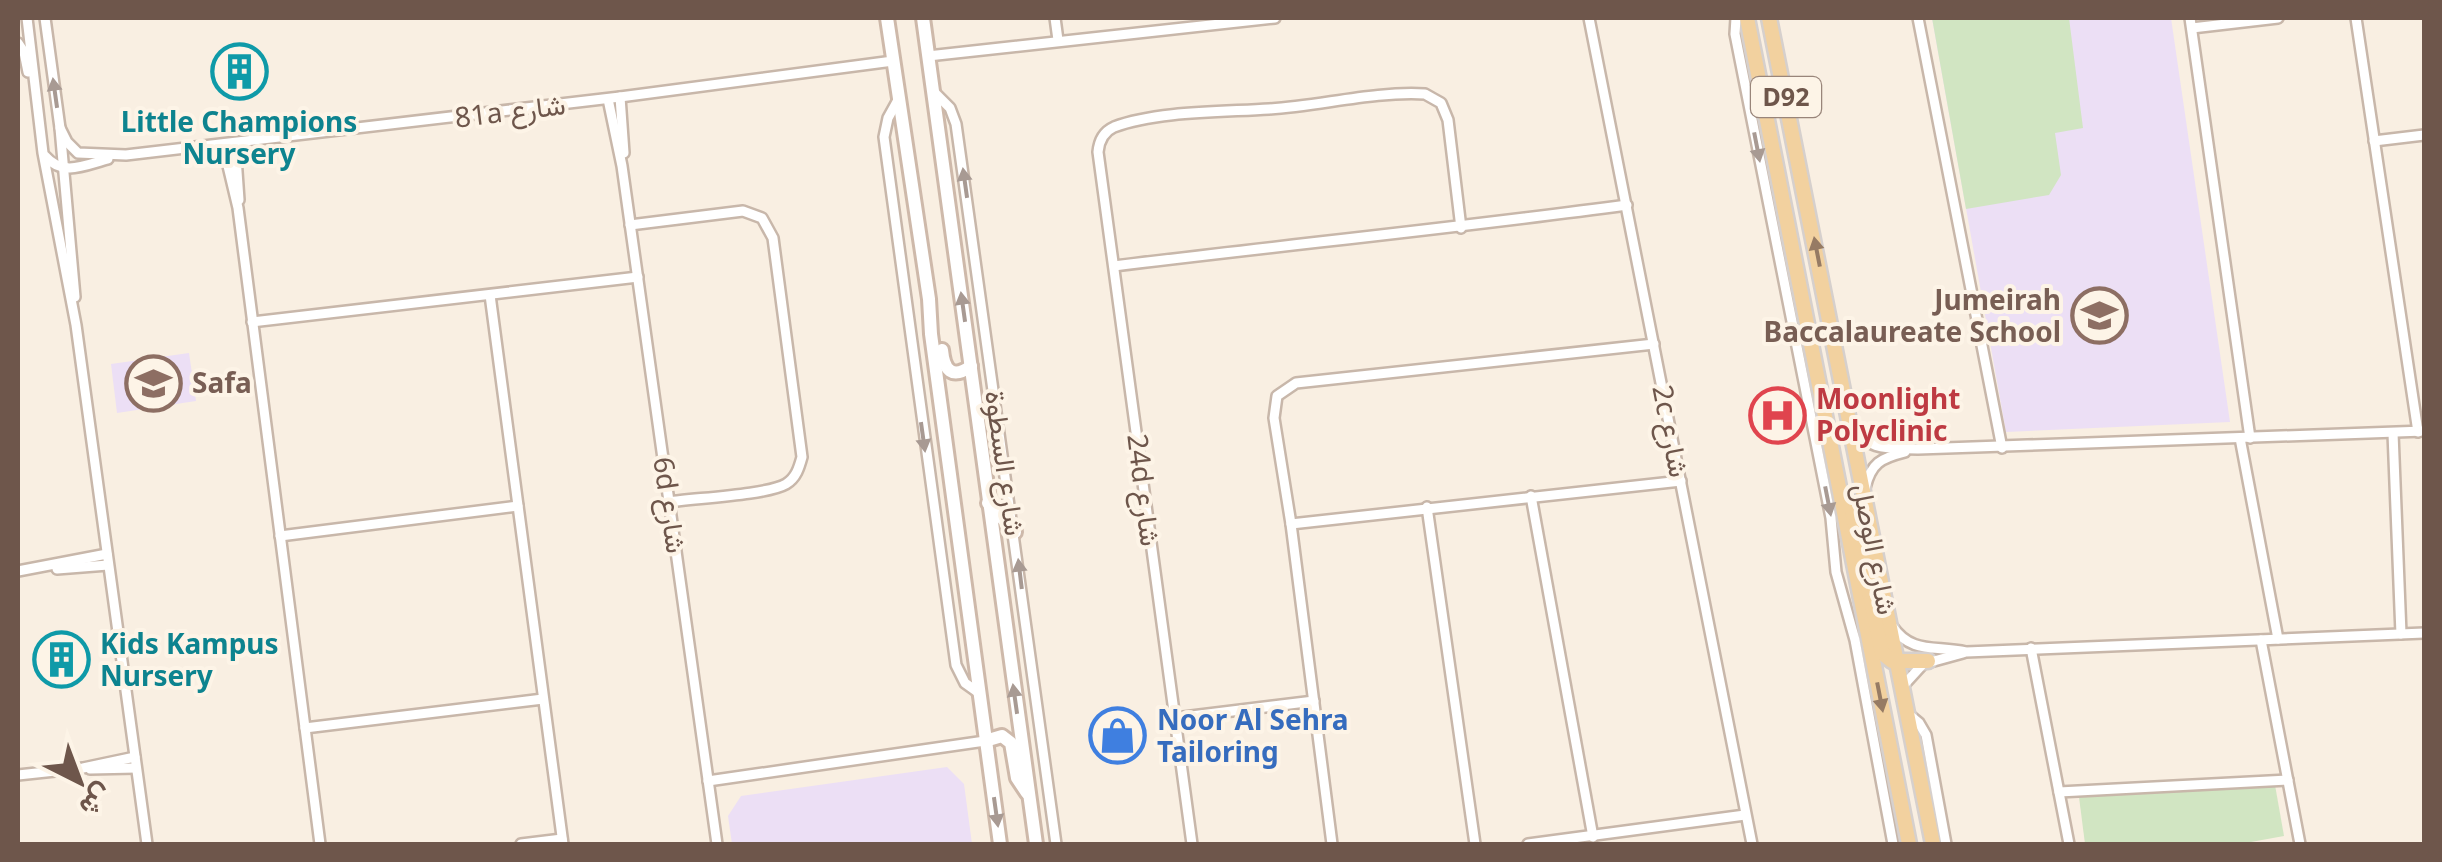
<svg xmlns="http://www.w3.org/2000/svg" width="2442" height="862" viewBox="0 0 2442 862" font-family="'Noto Sans',Vazirmatn,sans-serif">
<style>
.education{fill:#ecdff5}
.green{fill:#d1e5c2}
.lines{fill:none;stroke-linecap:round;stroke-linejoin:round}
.minor-casing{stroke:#c8b7aa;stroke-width:14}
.secondary-casing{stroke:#ceb9aa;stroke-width:18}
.primary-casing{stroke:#d6d0cd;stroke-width:19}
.minor{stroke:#fff;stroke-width:9}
.secondary{stroke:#fff;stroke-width:12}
.primary{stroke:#f2d19f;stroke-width:14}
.oneway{fill:#a89a93}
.oneway2{fill:#967b64}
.labels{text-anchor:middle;stroke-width:8;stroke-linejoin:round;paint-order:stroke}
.shield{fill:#fdf4e7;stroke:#99857a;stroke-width:2.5}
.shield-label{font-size:25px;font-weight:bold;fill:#6e564b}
.street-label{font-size:28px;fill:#6e564b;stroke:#fdf4e7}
.culture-label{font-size:28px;font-weight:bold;fill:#0d838f;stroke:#fdf4e7}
.education-label{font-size:28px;font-weight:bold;fill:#785e54;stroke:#fdf4e7;text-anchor:end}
.health-label{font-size:28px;font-weight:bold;fill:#be3a42;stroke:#fdf4e7;text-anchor:start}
.shop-label{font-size:28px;font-weight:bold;fill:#366cbe;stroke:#fdf4e7;text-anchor:start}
</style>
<rect width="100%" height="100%" fill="#f9efe2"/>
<g class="education">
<polygon points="1932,18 2171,18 2230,422 2006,432"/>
<polygon points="189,353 196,401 117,413 111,364"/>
<polygon points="947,767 964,784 972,844 732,844 728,816 741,796"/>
</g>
<g class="green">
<polygon points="1932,18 2069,18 2083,128 2055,133 2061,175 2049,195 1966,209"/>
<polygon points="2275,785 2284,836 2240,844 2085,844 2079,797"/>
</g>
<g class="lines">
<defs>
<g id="minor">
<polyline points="27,18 43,153 76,325 147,844"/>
<polyline points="45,18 60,128 75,297"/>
<polyline points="1055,18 1058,40"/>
<polyline points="1589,18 1752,844"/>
<polyline points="1736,18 1735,34 1831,518 1836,572 1855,640 1893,844"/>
<polyline points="1918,18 2002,448"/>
<polyline points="2190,18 2250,438"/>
<polyline points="2356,18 2418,432"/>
<polyline points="2192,28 2278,18"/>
<polyline points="18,43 24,52 28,72"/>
<polyline points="928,56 1275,18"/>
<polyline points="934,92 950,108 956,124 1056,844"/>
<polyline points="620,97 624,153"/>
<polyline points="608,99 622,166 717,844"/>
<polyline points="898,100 888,118 884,137 956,665 965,683 979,693"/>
<polyline points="60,128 67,142 78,153 126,155 620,97 893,61"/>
<polyline points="2374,141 2424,135"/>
<polyline points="235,143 239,200"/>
<polyline points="223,145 238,208 320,844"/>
<path d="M45 156C63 177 85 165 108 159"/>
<path d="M630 225 743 211 762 218 773 238 802 457C799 468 796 478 786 484 767 495 695 498 669 502"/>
<path d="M1114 266C1285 245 1456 228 1627 205"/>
<polyline points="490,295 563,844"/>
<polyline points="252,322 638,277"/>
<path d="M1853 425C1867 452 1890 448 1918 449L2424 431"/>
<polyline points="2393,433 2401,634"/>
<polyline points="2240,438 2278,639"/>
<path d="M1865 488C1871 463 1881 458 1905 452"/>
<polyline points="1531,496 1593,837"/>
<polyline points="1427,507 1475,844"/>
<polyline points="1291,524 1681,481"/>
<polyline points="280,536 518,506"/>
<polyline points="57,569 108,565"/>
<polyline points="18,571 107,554"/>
<path d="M1892 626C1912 655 1936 645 1966 652L2424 633"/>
<polyline points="2261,640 2300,844"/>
<polyline points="2031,648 2069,844"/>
<polyline points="1902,687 1923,664 1963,653"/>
<polyline points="1907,713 1919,723 1926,735 1946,844"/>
<polyline points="1175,718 1314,701"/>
<polyline points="305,728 543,699"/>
<polyline points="90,769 136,768"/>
<polyline points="18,775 83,768 135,757"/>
<polyline points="708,781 985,741"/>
<polyline points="2059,792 2288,780"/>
<polyline points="521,844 562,839"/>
<path d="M1192 844 1098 152C1099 141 1103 132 1114 127 1156 111 1224 112 1269 109 1320 106 1374 91 1425 94L1441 103 1448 120 1461 228"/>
<polyline points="1332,844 1291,524 1274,418 1277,396 1296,383 1654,344"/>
<polyline points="1528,844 1745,815"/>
</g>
<g id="secondary">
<polyline points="887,18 929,299 931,334 1000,844"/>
<polyline points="923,18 1036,844"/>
<path d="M942 350C944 370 952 380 971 366"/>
<polyline points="988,503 1015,532"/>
<polyline points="985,741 1002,736 1011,743 1017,778 1027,793"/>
</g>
<g id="primary">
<polyline points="1747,18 1909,844"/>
<polyline points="1769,18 1933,844"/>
<polyline points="1852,511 1882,653 1892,661 1928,661"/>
</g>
</defs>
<use href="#minor" class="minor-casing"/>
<use href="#secondary" class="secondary-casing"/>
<use href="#primary" class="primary-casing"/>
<use href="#minor" class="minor"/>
<use href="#secondary" class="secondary"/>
<use href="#primary" class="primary"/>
</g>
<defs><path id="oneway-solid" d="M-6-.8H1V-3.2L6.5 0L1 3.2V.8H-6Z" transform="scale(2.5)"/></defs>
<g class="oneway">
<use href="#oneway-solid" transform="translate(55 93) rotate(-98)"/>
<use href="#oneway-solid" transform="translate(1757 147) rotate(79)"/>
<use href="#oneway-solid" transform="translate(965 183) rotate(-98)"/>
<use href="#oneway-solid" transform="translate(963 307) rotate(-98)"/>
<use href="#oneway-solid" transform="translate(923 437) rotate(82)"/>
<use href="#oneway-solid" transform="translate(1828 501) rotate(79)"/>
<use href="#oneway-solid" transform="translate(1020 574) rotate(-97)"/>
<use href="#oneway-solid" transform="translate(1015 699) rotate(-98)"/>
<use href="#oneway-solid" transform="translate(996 812) rotate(82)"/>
</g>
<g class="oneway2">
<use href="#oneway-solid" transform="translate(1817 252) rotate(-101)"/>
<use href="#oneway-solid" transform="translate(1880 697) rotate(79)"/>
</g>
<defs>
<symbol id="building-ring" viewBox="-11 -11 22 22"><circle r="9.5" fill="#fdf4e7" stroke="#0f9aa8" stroke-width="1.5"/><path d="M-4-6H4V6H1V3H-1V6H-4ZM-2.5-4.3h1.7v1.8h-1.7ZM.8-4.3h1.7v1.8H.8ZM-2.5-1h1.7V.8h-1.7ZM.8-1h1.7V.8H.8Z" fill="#0f9aa8"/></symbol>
<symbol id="school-ring" viewBox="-11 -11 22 22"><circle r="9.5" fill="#fdf4e7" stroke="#8d6e63" stroke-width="1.5"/><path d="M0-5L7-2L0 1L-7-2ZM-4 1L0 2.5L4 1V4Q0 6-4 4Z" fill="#8d6e63"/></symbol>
<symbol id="hospital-ring" viewBox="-11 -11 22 22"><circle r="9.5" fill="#fdf4e7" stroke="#e0444e" stroke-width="1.5"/><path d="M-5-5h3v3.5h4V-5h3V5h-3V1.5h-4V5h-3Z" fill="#e0444e"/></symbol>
<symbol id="shop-ring" viewBox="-11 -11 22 22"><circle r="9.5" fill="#fdf4e7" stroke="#3f7fe0" stroke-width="1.5"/><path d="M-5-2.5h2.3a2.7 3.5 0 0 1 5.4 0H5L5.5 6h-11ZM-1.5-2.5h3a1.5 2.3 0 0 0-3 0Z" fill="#3f7fe0"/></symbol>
</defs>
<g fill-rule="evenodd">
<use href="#building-ring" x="208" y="40" width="63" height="63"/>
<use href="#school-ring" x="2068" y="284" width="63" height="63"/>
<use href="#school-ring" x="122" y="352" width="63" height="63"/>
<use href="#hospital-ring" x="1746" y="384" width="63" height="63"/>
<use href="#building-ring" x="30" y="628" width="63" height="63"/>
<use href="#shop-ring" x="1086" y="704" width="63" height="63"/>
</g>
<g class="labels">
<rect class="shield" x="1751" y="77" width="70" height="40" rx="8"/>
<g class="shield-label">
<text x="1786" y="106">D92</text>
</g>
<g class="street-label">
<text transform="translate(510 111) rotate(-7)" y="10">81a شارع</text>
<text transform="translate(1671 431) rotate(79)" y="10">2c شارع</text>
<text transform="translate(1005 463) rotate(82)" y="10">شارع السطوة</text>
<text transform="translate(1144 490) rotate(83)" y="10">24d شارع</text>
<text transform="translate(670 505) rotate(82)" y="10">6d شارع</text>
<text transform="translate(1875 549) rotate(79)" y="10">شارع الوصل</text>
</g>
<g class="culture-label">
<text x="239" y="132">Little Champions<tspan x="239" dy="32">Nursery</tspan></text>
<text x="100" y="654" text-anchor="start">Kids Kampus<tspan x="100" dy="32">Nursery</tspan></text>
</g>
<g class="education-label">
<text x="2061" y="310">Jumeirah<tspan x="2061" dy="32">Baccalaureate School</tspan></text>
<text x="192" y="393" text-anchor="start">Safa</text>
</g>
<g class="health-label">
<text x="1816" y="409">Moonlight<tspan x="1816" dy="32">Polyclinic</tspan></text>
</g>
<g class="shop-label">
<text x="1157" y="730">Noor Al Sehra<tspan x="1157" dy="32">Tailoring</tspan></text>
</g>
</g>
<rect width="2442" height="862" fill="none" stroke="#6e564b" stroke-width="40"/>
<g transform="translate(80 782) rotate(138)" stroke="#fdf4e7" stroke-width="8" paint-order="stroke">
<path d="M0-8L18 38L0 25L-18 38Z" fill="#6e564b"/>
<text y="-15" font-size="28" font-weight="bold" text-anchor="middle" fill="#6e564b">ش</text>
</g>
</svg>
